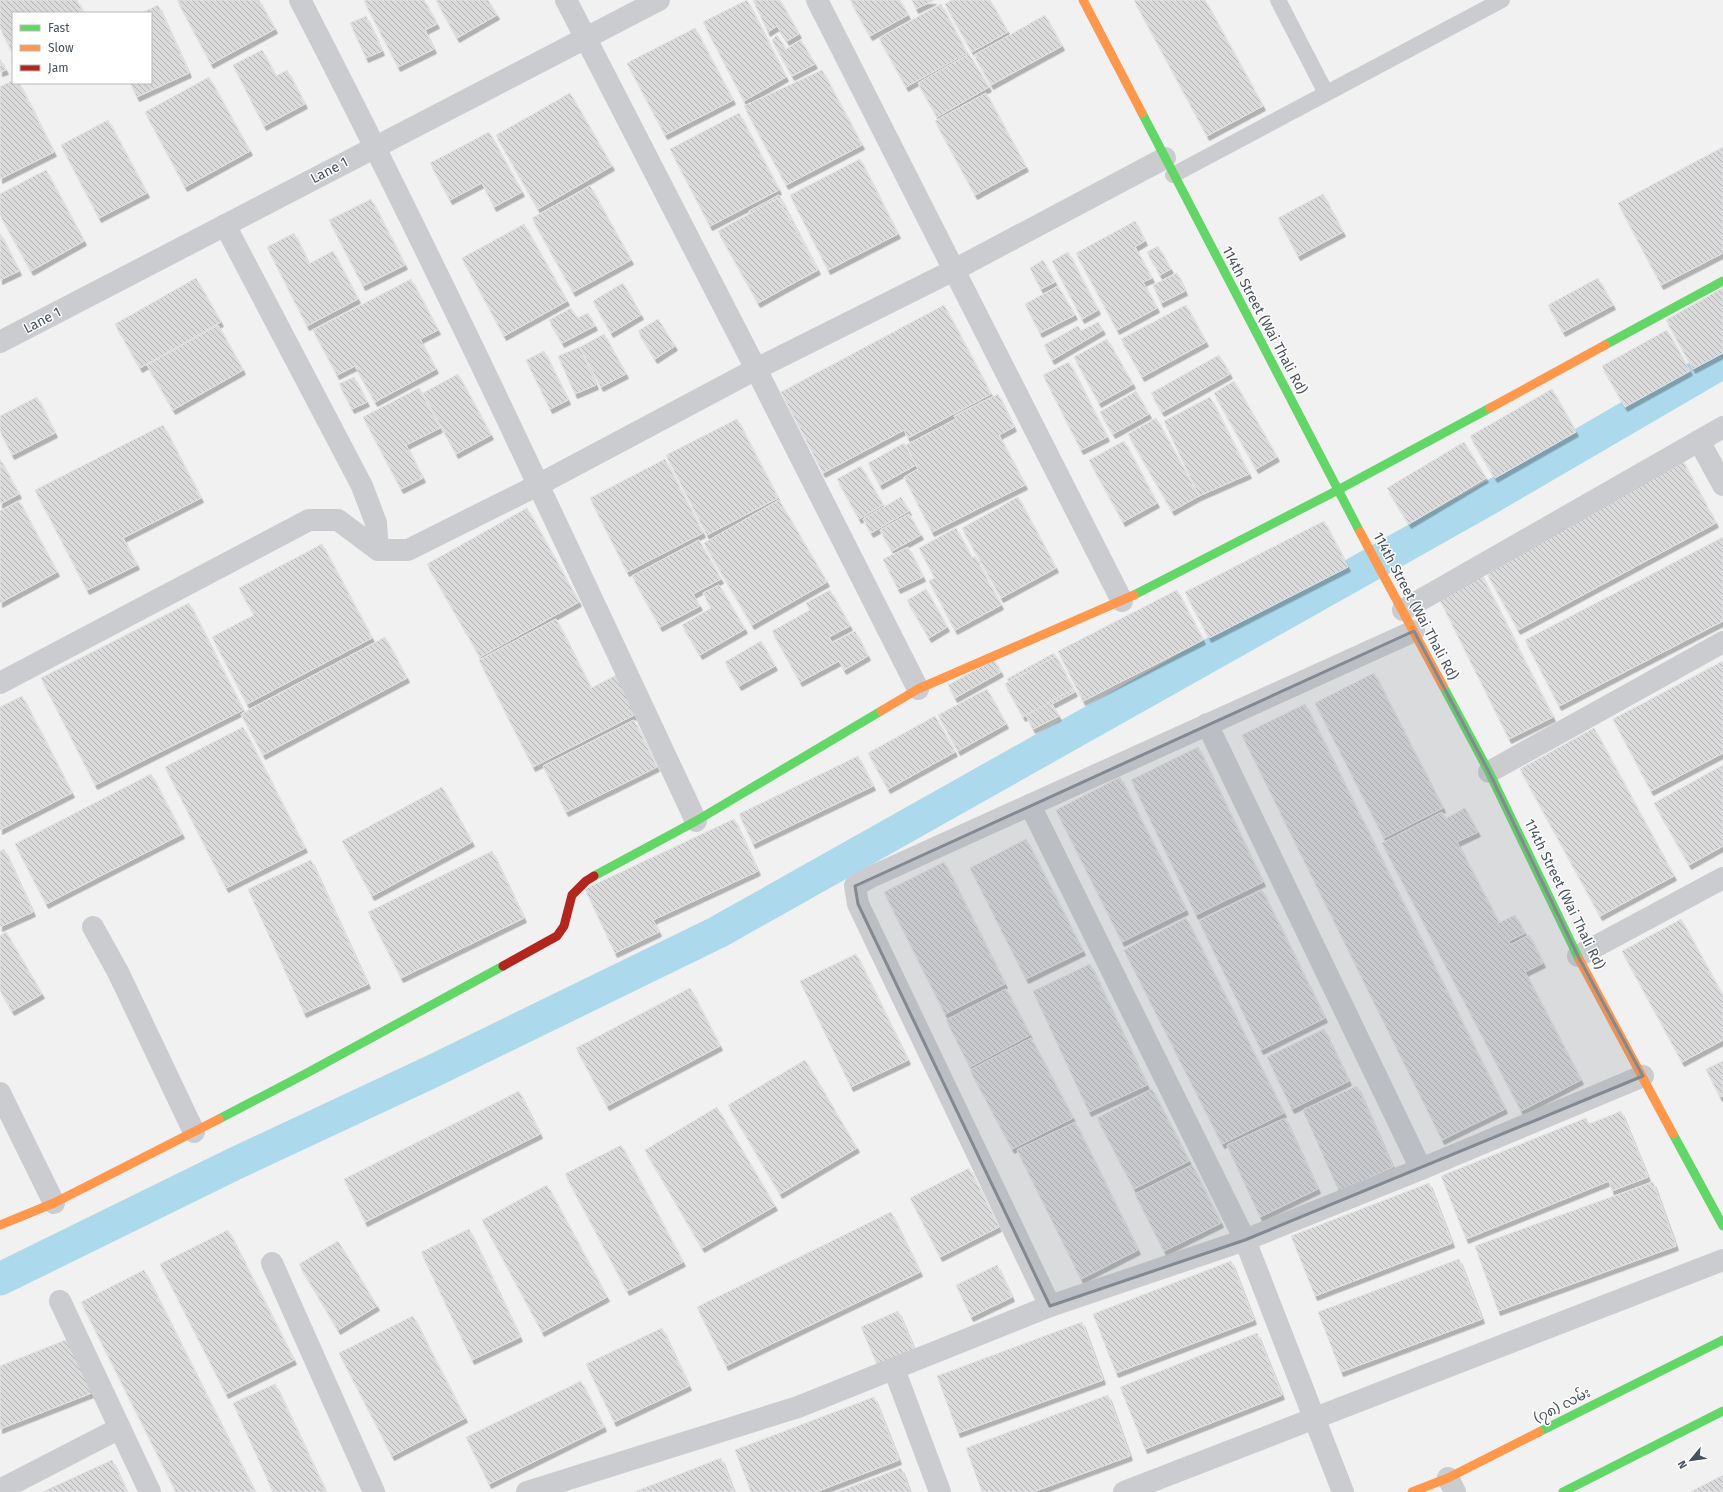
<svg xmlns="http://www.w3.org/2000/svg" width="1723" height="1492" viewBox="0 0 1723 1492" font-family="'Fira Sans','Noto Sans Myanmar',sans-serif">
<style>
.lines{fill:none;stroke-linecap:round;stroke-linejoin:round}
.canal{stroke:#acd9ec;stroke-width:33}
.building{fill:url(#building-back-hatch);stroke:#e2e3e4;filter:url(#shadow)}
.lane{stroke:#cacccf;stroke-width:16}
.street{stroke:#cacccf;stroke-width:22}
.fast{stroke:#63d668;stroke-width:9}
.slow{stroke:#ff974d;stroke-width:9}
.jam{stroke:#b3261e;stroke-width:9}
.marked{fill:#838991;fill-opacity:0.2;stroke:#838991;stroke-width:3;stroke-linejoin:round}
.labels{text-anchor:middle;stroke-width:3;stroke-linejoin:round;paint-order:stroke}
.street-label{font-size:14px;fill:#48515d;stroke:#fff}
</style>
<defs>
<pattern id="building-back-hatch" width="6" height="6" patternUnits="userSpaceOnUse"><rect width="6" height="6" fill="#dadadb"/><path d="M-1 5l2 2M0 0l6 6M5-1l2 2" fill="none" stroke="#b3b3b5"/></pattern>
<filter id="shadow"><feDropShadow dx="2.5" dy="4.5" stdDeviation="0" flood-color="#0004"/></filter>
</defs>
<rect width="100%" height="100%" fill="#f1f1f1"/>
<g class="lines">
<polyline class="canal" points="0,1279 234,1164 433,1071 718,932 1493,496 1723,362"/>
</g>
<g class="building">
<polygon points="0,0 77,0 83,13 13,13 13,54 0,28"/>
<polygon points="177,0 259,0 275,29 211,64"/>
<polygon points="366,0 424,0 437,24 425,30 434,49 398,67 364,1"/>
<polygon points="436,0 488,0 497,15 457,38"/>
<polygon points="747,0 786,77 744,101 703,22"/>
<polygon points="753,0 780,0 799,34 787,41 777,26 768,32"/>
<polygon points="850,0 900,0 908,15 870,36"/>
<polygon points="912,0 934,0 916,9"/>
<polygon points="952,0 990,0 1008,32 972,52 945,4"/>
<polygon points="1134,0 1205,0 1263,106 1207,136"/>
<polygon points="941,4 967,53 906,87 879,38"/>
<polygon points="158,5 189,73 137,97 130,83 151,83 151,13 141,13"/>
<polygon points="1045,15 1062,46 991,85 974,55"/>
<polygon points="366,16 382,51 366,58 350,23"/>
<polygon points="695,28 733,100 665,135 627,63"/>
<polygon points="777,35 786,49 801,40 815,64 792,76 772,40"/>
<polygon points="262,50 276,76 287,70 305,104 264,126 233,65"/>
<polygon points="969,54 989,87 937,117 918,83"/>
<polygon points="0,59 6,70 0,72"/>
<polygon points="822,70 862,145 786,185 744,106"/>
<polygon points="209,77 250,151 185,187 145,112"/>
<polygon points="13,80 13,83 19,83 54,152 0,179 0,87"/>
<polygon points="570,93 612,166 538,209 496,135"/>
<polygon points="986,93 1026,167 975,195 935,121"/>
<polygon points="739,113 779,190 710,226 670,149"/>
<polygon points="108,120 147,193 99,218 61,145"/>
<polygon points="489,132 522,192 494,207 482,183 450,200 430,163"/>
<polygon points="1723,147 1723,253 1661,285 1618,203"/>
<polygon points="860,159 898,234 828,270 790,195"/>
<polygon points="46,170 84,241 31,271 0,215 0,194"/>
<polygon points="590,186 631,260 573,292 532,218"/>
<polygon points="1323,194 1343,232 1298,256 1278,218"/>
<polygon points="779,195 818,270 788,286 749,211"/>
<polygon points="778,198 817,270 758,303 718,231"/>
<polygon points="371,199 405,265 363,286 329,220"/>
<polygon points="1135,221 1145,241 1135,247 1152,278 1143,282 1157,308 1117,330 1076,253"/>
<polygon points="524,224 567,301 504,336 462,258"/>
<polygon points="0,233 19,271 0,280"/>
<polygon points="294,233 309,264 333,251 358,299 307,326 267,247"/>
<polygon points="1158,246 1171,269 1160,275 1147,252"/>
<polygon points="1068,252 1098,310 1082,319 1052,261"/>
<polygon points="1043,260 1055,282 1041,289 1030,268"/>
<polygon points="1177,273 1185,291 1161,303 1153,285"/>
<polygon points="196,278 221,322 140,368 115,324"/>
<polygon points="1598,278 1613,305 1563,332 1548,305"/>
<polygon points="411,279 438,330 420,339 436,369 375,402 355,366 337,375 313,330"/>
<polygon points="623,283 641,315 611,333 593,301"/>
<polygon points="1058,286 1075,315 1040,333 1025,304"/>
<polygon points="1723,288 1723,353 1693,369 1666,320"/>
<polygon points="944,305 991,394 908,438 904,430 823,473 781,392"/>
<polygon points="1186,305 1206,342 1142,377 1121,339"/>
<polygon points="571,308 577,318 588,313 595,326 562,343 549,320"/>
<polygon points="658,319 675,346 655,359 638,331"/>
<polygon points="1098,322 1103,330 1052,360 1044,345 1078,326 1081,331"/>
<polygon points="218,325 243,370 173,410 147,365"/>
<polygon points="1667,330 1690,371 1625,407 1602,366"/>
<polygon points="604,334 626,374 601,387 580,347"/>
<polygon points="1107,339 1133,384 1099,403 1074,357"/>
<polygon points="580,347 596,385 575,394 558,356"/>
<polygon points="544,351 568,400 550,409 526,360"/>
<polygon points="1219,355 1230,374 1162,412 1151,393"/>
<polygon points="1069,362 1107,437 1081,450 1043,375"/>
<polygon points="458,374 491,435 456,454 423,393"/>
<polygon points="354,377 367,402 352,409 339,384"/>
<polygon points="1234,381 1277,457 1256,469 1214,393"/>
<polygon points="419,388 440,428 406,445 423,478 401,489 363,417"/>
<polygon points="1552,389 1576,432 1495,478 1470,436"/>
<polygon points="1136,391 1149,414 1113,434 1100,412"/>
<polygon points="998,394 1014,427 999,435 1025,485 932,532 904,477 918,469 906,445 956,419 954,416"/>
<polygon points="37,397 55,433 12,455 0,431 0,416"/>
<polygon points="1210,397 1249,474 1199,496 1164,421"/>
<polygon points="1156,418 1199,496 1172,511 1128,434"/>
<polygon points="737,419 778,498 707,535 666,455"/>
<polygon points="163,425 201,498 123,538 137,565 87,590 35,490"/>
<polygon points="1124,441 1157,503 1123,522 1089,460"/>
<polygon points="1464,442 1486,478 1409,524 1387,488"/>
<polygon points="904,443 916,465 880,485 868,463"/>
<polygon points="1681,458 1716,523 1518,630 1483,566"/>
<polygon points="0,459 19,494 0,504"/>
<polygon points="665,459 703,533 627,572 590,498"/>
<polygon points="861,466 883,505 859,519 837,479"/>
<polygon points="901,497 909,511 871,533 863,519"/>
<polygon points="1018,497 1056,568 1001,598 962,528"/>
<polygon points="779,500 827,582 752,625 704,543"/>
<polygon points="19,501 57,572 0,603 0,511"/>
<polygon points="527,508 579,602 480,657 427,564"/>
<polygon points="909,514 921,535 892,551 880,530"/>
<polygon points="1324,521 1348,567 1209,638 1185,592"/>
<polygon points="956,528 972,558 975,556 1001,605 955,630 929,581 935,578 919,548"/>
<polygon points="1723,537 1723,621 1559,706 1525,640"/>
<polygon points="699,540 721,579 693,594 700,606 660,627 632,576"/>
<polygon points="322,544 372,638 247,704 212,637 254,615 239,588"/>
<polygon points="908,547 923,577 898,589 883,559"/>
<polygon points="1480,572 1553,717 1509,739 1437,594"/>
<polygon points="719,585 745,629 700,655 682,625 711,608 703,593"/>
<polygon points="926,589 947,627 929,638 907,600"/>
<polygon points="830,590 850,626 829,637 832,643 855,631 868,656 844,670 839,661 800,682 772,631 810,610 806,603"/>
<polygon points="1177,590 1203,640 1083,701 1058,651"/>
<polygon points="189,603 243,710 95,785 41,678"/>
<polygon points="556,619 591,688 620,673 640,712 533,767 479,660"/>
<polygon points="385,637 407,678 263,755 241,714"/>
<polygon points="761,641 775,666 739,686 725,662"/>
<polygon points="1054,653 1075,692 1052,704 1059,716 1033,729 1007,679"/>
<polygon points="1056,656 1073,689 1023,717 1005,684"/>
<polygon points="994,660 1001,672 955,698 948,685"/>
<polygon points="1723,661 1723,753 1651,791 1613,719"/>
<polygon points="1374,673 1443,808 1384,838 1315,703"/>
<polygon points="987,689 1006,724 958,751 938,715"/>
<polygon points="22,696 72,793 0,830 0,707"/>
<polygon points="1305,704 1505,1109 1442,1140 1242,735"/>
<polygon points="935,716 955,752 888,789 868,753"/>
<polygon points="634,720 657,767 566,812 543,766"/>
<polygon points="243,727 305,848 226,888 165,767"/>
<polygon points="1594,728 1674,876 1600,916 1520,769"/>
<polygon points="1198,747 1263,882 1196,915 1131,780"/>
<polygon points="858,756 873,786 753,844 739,814"/>
<polygon points="1723,765 1723,846 1689,865 1654,803"/>
<polygon points="151,774 182,834 46,904 15,844"/>
<polygon points="1120,777 1186,910 1122,942 1056,810"/>
<polygon points="442,787 472,842 372,896 342,841"/>
<polygon points="1465,808 1478,832 1457,842 1499,923 1515,915 1525,933 1509,941 1510,945 1529,935 1543,963 1525,972 1581,1080 1521,1111 1382,843 1442,812 1445,819"/>
<polygon points="734,819 758,871 653,920 659,932 615,953 585,889"/>
<polygon points="1026,839 1083,951 1026,979 970,868"/>
<polygon points="4,849 33,912 0,927 0,851"/>
<polygon points="492,851 524,918 401,978 368,912"/>
<polygon points="311,860 368,984 304,1013 248,889"/>
<polygon points="944,862 1005,984 945,1014 884,892"/>
<polygon points="1262,890 1325,1018 1261,1050 1199,921"/>
<polygon points="1186,918 1284,1113 1222,1144 1124,950"/>
<polygon points="1681,919 1723,996 1723,1040 1682,1062 1622,951"/>
<polygon points="6,932 42,994 12,1011 0,990 0,936"/>
<polygon points="856,954 908,1060 851,1087 800,981"/>
<polygon points="1090,964 1147,1085 1089,1112 1033,991"/>
<polygon points="690,988 720,1046 607,1106 576,1048"/>
<polygon points="1006,989 1030,1035 970,1067 946,1020"/>
<polygon points="1324,1029 1349,1081 1292,1109 1267,1057"/>
<polygon points="1031,1038 1073,1118 1012,1149 970,1070"/>
<polygon points="805,1060 857,1148 780,1194 728,1105"/>
<polygon points="1723,1061 1723,1096 1720,1097 1706,1069"/>
<polygon points="1357,1086 1393,1167 1339,1191 1303,1110"/>
<polygon points="1152,1089 1189,1161 1134,1189 1097,1118"/>
<polygon points="519,1091 540,1134 365,1222 344,1179"/>
<polygon points="717,1107 775,1206 702,1248 645,1150"/>
<polygon points="1621,1111 1648,1177 1612,1191 1609,1181 1466,1239 1441,1176 1586,1118 1589,1124"/>
<polygon points="1285,1118 1318,1189 1260,1217 1227,1145"/>
<polygon points="1075,1122 1138,1250 1081,1279 1017,1150"/>
<polygon points="621,1145 683,1262 627,1291 565,1174"/>
<polygon points="1192,1165 1221,1223 1164,1251 1135,1194"/>
<polygon points="969,1168 999,1227 940,1257 910,1198"/>
<polygon points="1653,1182 1676,1246 1498,1311 1475,1246"/>
<polygon points="1429,1183 1452,1243 1315,1296 1291,1236"/>
<polygon points="547,1185 607,1297 542,1332 482,1220"/>
<polygon points="891,1212 920,1272 726,1366 697,1307"/>
<polygon points="469,1229 520,1337 472,1360 421,1252"/>
<polygon points="228,1230 294,1360 226,1394 160,1264"/>
<polygon points="338,1241 377,1306 338,1330 299,1264"/>
<polygon points="1459,1259 1482,1319 1341,1372 1318,1312"/>
<polygon points="1231,1261 1254,1320 1116,1373 1093,1314"/>
<polygon points="997,1265 1012,1297 971,1317 956,1285"/>
<polygon points="144,1270 255,1492 176,1492 81,1302"/>
<polygon points="898,1311 916,1353 879,1369 861,1327"/>
<polygon points="413,1316 465,1418 392,1456 339,1353"/>
<polygon points="1082,1322 1103,1380 958,1433 937,1376"/>
<polygon points="662,1328 689,1386 614,1422 586,1364"/>
<polygon points="1257,1333 1282,1395 1145,1449 1120,1387"/>
<polygon points="73,1337 94,1392 0,1429 0,1366"/>
<polygon points="581,1381 604,1427 489,1484 466,1437"/>
<polygon points="275,1384 326,1492 273,1492 233,1403"/>
<polygon points="1108,1395 1130,1456 1033,1492 982,1492 966,1448"/>
<polygon points="874,1397 899,1460 816,1492 751,1492 735,1450"/>
<polygon points="721,1458 734,1492 634,1492"/>
<polygon points="112,1460 127,1492 42,1492"/>
<polygon points="901,1468 910,1492 837,1492"/>
<polygon points="1723,1475 1723,1492 1690,1492"/>
</g>
<g class="lines">
<g class="lane">
<polyline points="1278,0 1326,93"/>
<polyline points="1173,175 1502,0"/>
</g>
<g class="street">
<path d="M300 0C440 270 567 546 696 821"/>
<polyline points="566,0 756,369 918,689"/>
<polyline points="817,0 1122,601"/>
<polyline points="225,225 362,486 376,523 378,550"/>
<polyline points="0,342 659,0"/>
<polyline points="1699,441 1723,485"/>
<polyline points="1403,610 1723,427"/>
<polyline points="0,683 309,520 338,520 378,550 408,550 538,485 756,369 954,270 1165,158"/>
<polyline points="1207,724 1421,1169"/>
<polyline points="1489,772 1723,642"/>
<polyline points="1030,805 1245,1240 1343,1492"/>
<polyline points="93,927 118,972 194,1132"/>
<polyline points="1578,956 1723,878"/>
<polyline points="0,1093 54,1203"/>
<polyline points="272,1263 374,1492"/>
<polyline points="60,1301 150,1492"/>
<polyline points="1050,1306 858,904 855,886 871,877 1414,631"/>
<polyline points="894,1369 940,1492"/>
<polyline points="1448,1478 1455,1492"/>
<polyline points="0,1490 120,1428"/>
<polyline points="527,1492 798,1407 1050,1306 1245,1240 1421,1169 1643,1076"/>
<polyline points="1124,1492 1723,1260"/>
</g>
<g class="fast">
<polyline points="1142,113 1360,532"/>
<polyline points="1605,345 1723,281"/>
<polyline points="1134,595 1338,490 1490,408"/>
<polyline points="1443,686 1489,772 1579,959"/>
<polyline points="594,876 696,821 881,711"/>
<polyline points="219,1119 307,1073 503,966"/>
<polyline points="1673,1134 1723,1226"/>
<polyline points="1539,1432 1723,1340"/>
<polyline points="1563,1492 1723,1411"/>
</g>
<g class="slow">
<polyline points="1083,0 1142,113"/>
<polyline points="1490,408 1605,345"/>
<polyline points="1360,532 1443,686"/>
<polyline points="881,711 918,689 1134,595"/>
<polyline points="1579,959 1673,1134"/>
<polyline points="0,1225 54,1203 219,1119"/>
<polyline points="1412,1492 1448,1478 1539,1432"/>
</g>
<polyline class="jam" points="503,966 557,936 564,926 572,895 586,881 594,876"/>
</g>
<path class="marked" d="M1414 631 1489 772 1578 956 1643 1076 1245 1240 1050 1306 858 904 855 886Z"/>
<g class="labels">
<g class="street-label">
<text transform="translate(329 170) rotate(-28)" y="5">Lane 1</text>
<text transform="translate(42 320) rotate(-28)" y="5">Lane 1</text>
<text transform="translate(1265 320) rotate(62)" y="5">114th Street (Wai Thali Rd)</text>
<text transform="translate(1416 606) rotate(62)" y="5">114th Street (Wai Thali Rd)</text>
<text transform="translate(1565 894) rotate(64)" y="5">114th Street (Wai Thali Rd)</text>
<text transform="translate(1562 1405) rotate(-27)" y="5">(၇၈) လမ်း</text>
</g>
</g>
<rect x="12" y="12" width="140" height="72" fill="#ffffff" stroke="#b6b9be"/>
<rect x="20" y="25" width="20" height="6" fill="#63d668" stroke="#b6b9be"/>
<text x="48" y="32" font-size="12" fill="#48515d">Fast</text>
<rect x="20" y="45" width="20" height="6" fill="#ff974d" stroke="#b6b9be"/>
<text x="48" y="52" font-size="12" fill="#48515d">Slow</text>
<rect x="20" y="65" width="20" height="6" fill="#b3261e" stroke="#b6b9be"/>
<text x="48" y="72" font-size="12" fill="#48515d">Jam</text>
<g transform="translate(1691 1460) rotate(241)" stroke="#ffffff" stroke-width="3" paint-order="stroke">
<path d="M0-3L7 15L0 10L-7 15Z" fill="#48515d"/>
<text y="-6" font-size="11" font-weight="bold" text-anchor="middle" fill="#48515d">N</text>
</g>
</svg>
